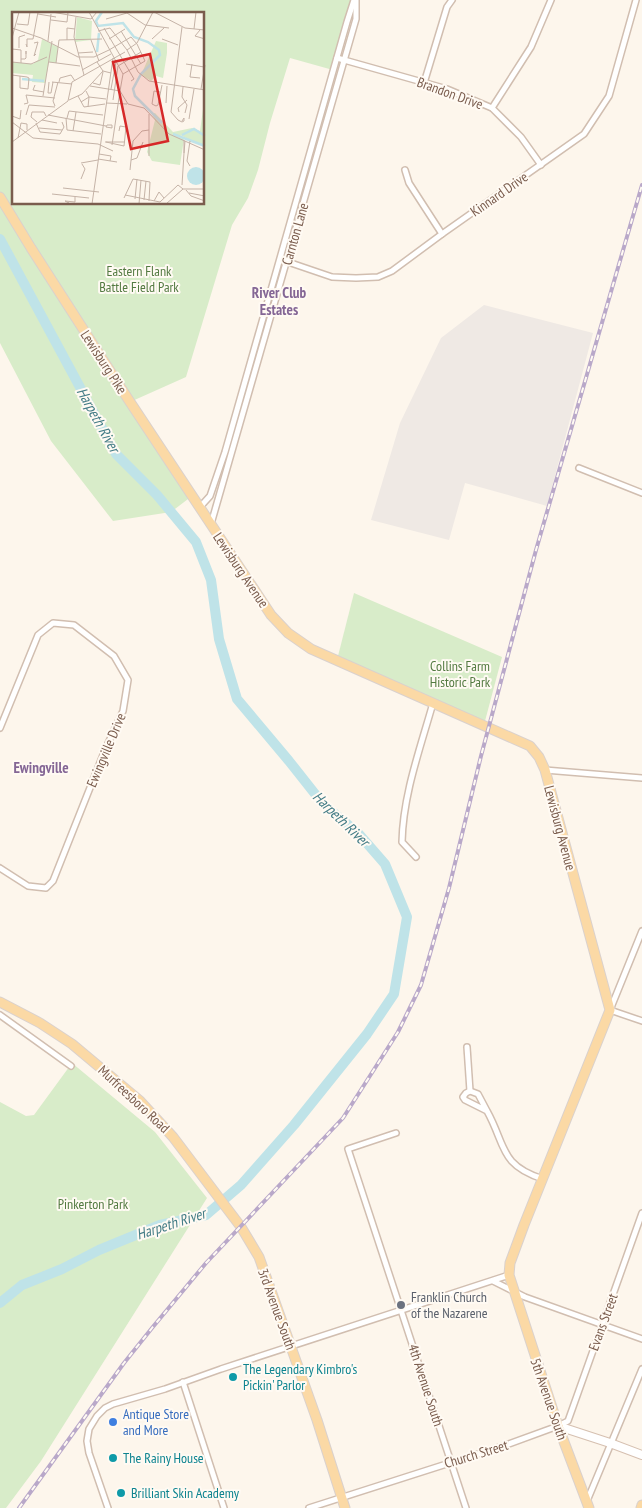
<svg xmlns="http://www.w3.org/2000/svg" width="642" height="1508" viewBox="0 0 642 1508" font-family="'PT Sans Narrow',sans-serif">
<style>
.industrial{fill:#efe9e4}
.green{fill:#d8ecc9;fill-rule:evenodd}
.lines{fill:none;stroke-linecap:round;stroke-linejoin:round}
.river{stroke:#bfe3e8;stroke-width:10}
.street-casing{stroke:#d1beb0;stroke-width:8}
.secondary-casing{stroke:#d6c0b0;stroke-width:10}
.primary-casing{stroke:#dad1cd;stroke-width:11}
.street{stroke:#fff;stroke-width:5}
.secondary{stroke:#fff;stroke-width:8}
.primary{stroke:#fbd9a5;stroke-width:9}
.rail-casing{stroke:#b9a8c9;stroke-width:4}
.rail{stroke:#fffaf3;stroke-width:2;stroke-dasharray:5.5;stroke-linecap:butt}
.worship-dot{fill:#6b7280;stroke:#fffaf3;stroke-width:2}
.culture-dot{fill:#0f9aa8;stroke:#fffaf3;stroke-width:2}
.shop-dot{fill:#3f7fe0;stroke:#fffaf3;stroke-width:2}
.labels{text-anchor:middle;stroke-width:4;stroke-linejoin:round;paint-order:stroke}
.street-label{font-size:14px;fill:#7a5c4d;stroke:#fffaf3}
.park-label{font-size:14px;fill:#537a41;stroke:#fffaf3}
.worship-label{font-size:14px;fill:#5b616d;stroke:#fffaf3;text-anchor:start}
.culture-label{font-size:14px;fill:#0d838f;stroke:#fffaf3;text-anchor:start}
.shop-label{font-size:14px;fill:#366cbe;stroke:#fffaf3;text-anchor:start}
.neighbourhood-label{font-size:15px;font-weight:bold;fill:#846695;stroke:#fffaf3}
.water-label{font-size:15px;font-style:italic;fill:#437c86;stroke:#fffaf3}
.inset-river{fill:none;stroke:#bfe3e8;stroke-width:2.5}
.inset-road{fill:none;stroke:#c5b3a7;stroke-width:1}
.view{fill:#d62828;fill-opacity:0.15;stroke:#d62828;stroke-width:2.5}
.inset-edge{fill:none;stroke:#7a5c4d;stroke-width:2.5}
</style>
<rect width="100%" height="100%" fill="#fdf6ec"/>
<polygon class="industrial" points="484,305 593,333 547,506 465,483 449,540 371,520 400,423 441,338"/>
<g class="green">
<path d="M0 0H354L333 70 290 58 270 123 258 170 248 198 232 225 186 377 130 402 192 496 171 512 113 521 51 441 0 343ZM14 14H204V204H14Z"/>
<polygon points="354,593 502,657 485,721 338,656"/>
<polygon points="72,1063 155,1132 207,1198 41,1461 6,1508 0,1508 0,1102 26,1116 34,1115"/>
</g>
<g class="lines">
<polyline class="river" points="0,239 116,454 157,495 196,542 211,580 219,639 237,699 289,761 323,804 358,833 385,864 407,917 394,994 367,1034 294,1125 241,1185 206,1215 160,1225 99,1250 62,1269 22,1285 0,1303"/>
<defs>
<g id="street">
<polyline points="337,58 447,89 492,108 521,137 541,165"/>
<polyline points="424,83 447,7 452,0"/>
<polyline points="492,108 531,47 551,0"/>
<polyline points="405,170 409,183 442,234"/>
<polyline points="285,261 332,277 356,278 378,277 392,271 442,234 584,134 609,96 636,0"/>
<polyline points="579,468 642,493"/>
<polyline points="200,507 210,496 225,452 347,22 354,0"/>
<polyline points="211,524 356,19 356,0"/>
<polyline points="0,728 38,635 53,623 74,625 114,656 128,680 123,711 105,750 53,881 46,888 28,886 0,868"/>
<polyline points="545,770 642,778"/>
<path d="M416 857 402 842C403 795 420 749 433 703"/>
<polyline points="642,931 610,1010 642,1021"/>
<polyline points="0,1015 71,1066"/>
<polyline points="467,1047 470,1091"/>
<path d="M487 1111 478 1094 470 1091 466 1093 463 1097 465 1100 487 1111C506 1145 499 1165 543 1179"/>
<polyline points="396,1133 348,1149 466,1508"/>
<polyline points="493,1281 525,1297 642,1339"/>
<polyline points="183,1382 224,1508"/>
<polyline points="587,1501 642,1369"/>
<polyline points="108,1508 89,1453 87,1441 89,1429 97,1416 105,1408 113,1404 165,1389 221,1369 509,1275"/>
<polyline points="309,1508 506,1445 558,1426 568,1421 642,1213"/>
</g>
<polyline id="secondary" points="558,1426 610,1443 642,1455"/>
<g id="primary">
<polyline points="0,197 31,248 130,402 271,615 288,633 311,649 530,746 539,757 545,770 610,1010 524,1225 510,1263 509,1275 558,1426 589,1508"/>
<polyline points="0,1002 40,1023 72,1044 140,1101 173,1137 241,1227 259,1257 317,1420 345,1508"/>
<polyline points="641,1508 642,1505"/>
</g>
</defs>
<use href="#street" class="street-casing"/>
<use href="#secondary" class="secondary-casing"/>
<use href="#primary" class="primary-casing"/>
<use href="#street" class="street"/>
<use href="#secondary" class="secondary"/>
<use href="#primary" class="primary"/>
<defs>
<polyline id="rail" points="19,1508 124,1363 152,1328 206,1263 343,1118 398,1032 421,985 449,888 481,756 536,550 642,185"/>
</defs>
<use href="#rail" class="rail-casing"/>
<use href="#rail" class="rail"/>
</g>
<circle class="worship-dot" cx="401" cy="1305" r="5"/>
<g class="culture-dot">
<circle cx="233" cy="1377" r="5"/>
<circle cx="113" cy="1458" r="5"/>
<circle cx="121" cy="1493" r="5"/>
</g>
<circle class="shop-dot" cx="113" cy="1422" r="5"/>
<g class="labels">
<g class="street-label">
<text transform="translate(450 93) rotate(20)" y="5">Brandon Drive</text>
<text transform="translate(499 194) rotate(-35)" y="5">Kinnard Drive</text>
<text transform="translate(295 234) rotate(-74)" y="5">Carnton Lane</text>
<text transform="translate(104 362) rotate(57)" y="5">Lewisburg Pike</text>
<text transform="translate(241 570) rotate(56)" y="5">Lewisburg Avenue</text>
<text transform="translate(106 750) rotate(-67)" y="5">Ewingville Drive</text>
<text transform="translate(560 828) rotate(75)" y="5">Lewisburg Avenue</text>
<text transform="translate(134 1099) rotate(43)" y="5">Murfreesboro Road</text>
<text transform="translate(277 1309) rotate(70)" y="5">3rd Avenue South</text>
<text transform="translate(603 1322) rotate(-70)" y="5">Evans Street</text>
<text transform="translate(426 1385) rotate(72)" y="5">4th Avenue South</text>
<text transform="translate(549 1399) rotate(71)" y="5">5th Avenue South</text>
<text transform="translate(476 1454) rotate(-17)" y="5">Church Street</text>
</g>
<g class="park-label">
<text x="139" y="276">Eastern Flank<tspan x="139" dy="16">Battle Field Park</tspan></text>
<text x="460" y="671">Collins Farm<tspan x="460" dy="16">Historic Park</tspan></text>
<text x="93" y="1209">Pinkerton Park</text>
</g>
<g class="worship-label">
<text x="411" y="1302">Franklin Church<tspan x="411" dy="16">of the Nazarene</tspan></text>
</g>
<g class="culture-label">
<text x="243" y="1374">The Legendary Kimbro's<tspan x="243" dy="16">Pickin' Parlor</tspan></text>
<text x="123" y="1463">The Rainy House</text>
<text x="131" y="1498">Brilliant Skin Academy</text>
</g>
<g class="shop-label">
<text x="123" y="1419">Antique Store<tspan x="123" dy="16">and More</tspan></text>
</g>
<g class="neighbourhood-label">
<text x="279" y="298">River Club<tspan x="279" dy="17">Estates</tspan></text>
<text x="41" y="773">Ewingville</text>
</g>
<g class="water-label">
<text transform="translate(98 420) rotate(61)" y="5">Harpeth River</text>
<text transform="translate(341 819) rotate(44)" y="5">Harpeth River</text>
<text transform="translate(171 1224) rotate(-18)" y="5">Harpeth River</text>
</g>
</g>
<g transform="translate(12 12)">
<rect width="192" height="192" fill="#fdf6ec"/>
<path d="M65 5 80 9 79 28 63 30ZM30 27 46 35 44 51 37 50 33 71 20 70 21 63 0 61 1 50 21 52 26 48ZM144 29 155 31V41L151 66 144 64 139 69 129 63ZM192 90V135L168 123 172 127 168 153 140 149 135 140 143 108 140 102 143 101 161 120 180 116 188 119Z" fill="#d8ecc9"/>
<path d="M175 164a9 9 0 1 1 18 0a9 9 0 1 1-18 0Z" fill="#bfe3e8"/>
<path class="inset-river" d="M90 0 84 9 86 14 111 11 122 25 136 30 147 38 148 43 129 62 121 77 123 84 150 111M85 40 87 21M10 67 32 69M161 122 193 134M170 123 182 117 193 124"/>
<path class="inset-road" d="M40 0 79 7 85 0M77 0 111 62 108 79 116 92 132 96 157 122 193 138M142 0 173 16 193 18M26 2 44 5M64 5 62 25 72 63M94 7 115 1 133 13 157 16M39 8 55 10 56 0M5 12 16 13 18 0M0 16 29 26 66 45H82L97 38M92 16 122 67 119 69M182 17 184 0M188 18 183 24 193 27M86 19 98 16 115 38 125 31 141 0M109 19 129 52M0 26 7 0M21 27 26 0M97 27 113 17M140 27 152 16M150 27 166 33M55 28V16L63 17M79 28 87 49M36 29 39 2M22 31 26 30 22 44 24 42M14 32 15 35V27H21M7 36V25L13 23M0 37 9 38V51M97 38 119 25 125 32 133 49 111 62M115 38 126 60 137 69 193 78M66 41 81 40M9 47H13L14 46V39V42M0 50 19 52 35 45M37 50 68 54M85 50 91 59 99 61M44 51 47 28 90 27M174 52 192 55M180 52 178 65 188 66M70 58 99 42M0 63 15 65 17 66 16 77 8 76V64M37 70 36 81H39L41 70M40 70 60 72M47 70 48 66 59 63 63 69M81 71 88 73 91 60M23 73 21 78 32 80M78 74 108 79 100 133M171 75 170 85 175 93 173 101M99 77 104 50M189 77 193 53M74 79 77 85 76 95M148 80 142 79 140 92 144 94 146 93 150 73M31 84 40 29M66 84 72 95 93 92M57 88 70 82 91 59M101 88 106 54 129 40M69 90 77 85 94 87M94 91 115 92M154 91 155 74M12 92 16 91 14 83 43 86M43 94 41 89 46 70M167 100 166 96 175 88M14 103 17 93 43 95M36 103 94 114M0 104 8 107 9 98M54 106 55 118 89 122M55 106 57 99 91 103M177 107 182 77M30 108 45 111M170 109 172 106V109L170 110 166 108 159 100 170 15M0 110 21 126 86 132 101 139M25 110 19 105 20 100H32L34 104M24 111 28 120 48 122 52 115 50 110M95 113H100V116L94 115ZM27 116 50 118M61 119 64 100M6 126 9 111 15 112V118M172 128V141L173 129M178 129 175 149 178 154M0 130 56 89 60 70 113 40M93 130H113M94 130 112 134 114 115 108 114 107 119M87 142 99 144 98 149M137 144V102M86 147 105 150M119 148 125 146 131 130M69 151 86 148M118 158 121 129 130 119 137 118M69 167 73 157 70 152M170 173 172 141M51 176 87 180M174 178 179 184 193 189M177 181 193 184M40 182 77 186M113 183 148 190 166 173 171 177M112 186 121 167 138 170 137 189M123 187 125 167M132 188 134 169M142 189 147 180 152 186M57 191 53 189 63 190V185M80 192 101 46M127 192 129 168M154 192 171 177H193"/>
<path class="view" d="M138 42 156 129 119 137 101 50Z"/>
<rect width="192" height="192" class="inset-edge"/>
</g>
</svg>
